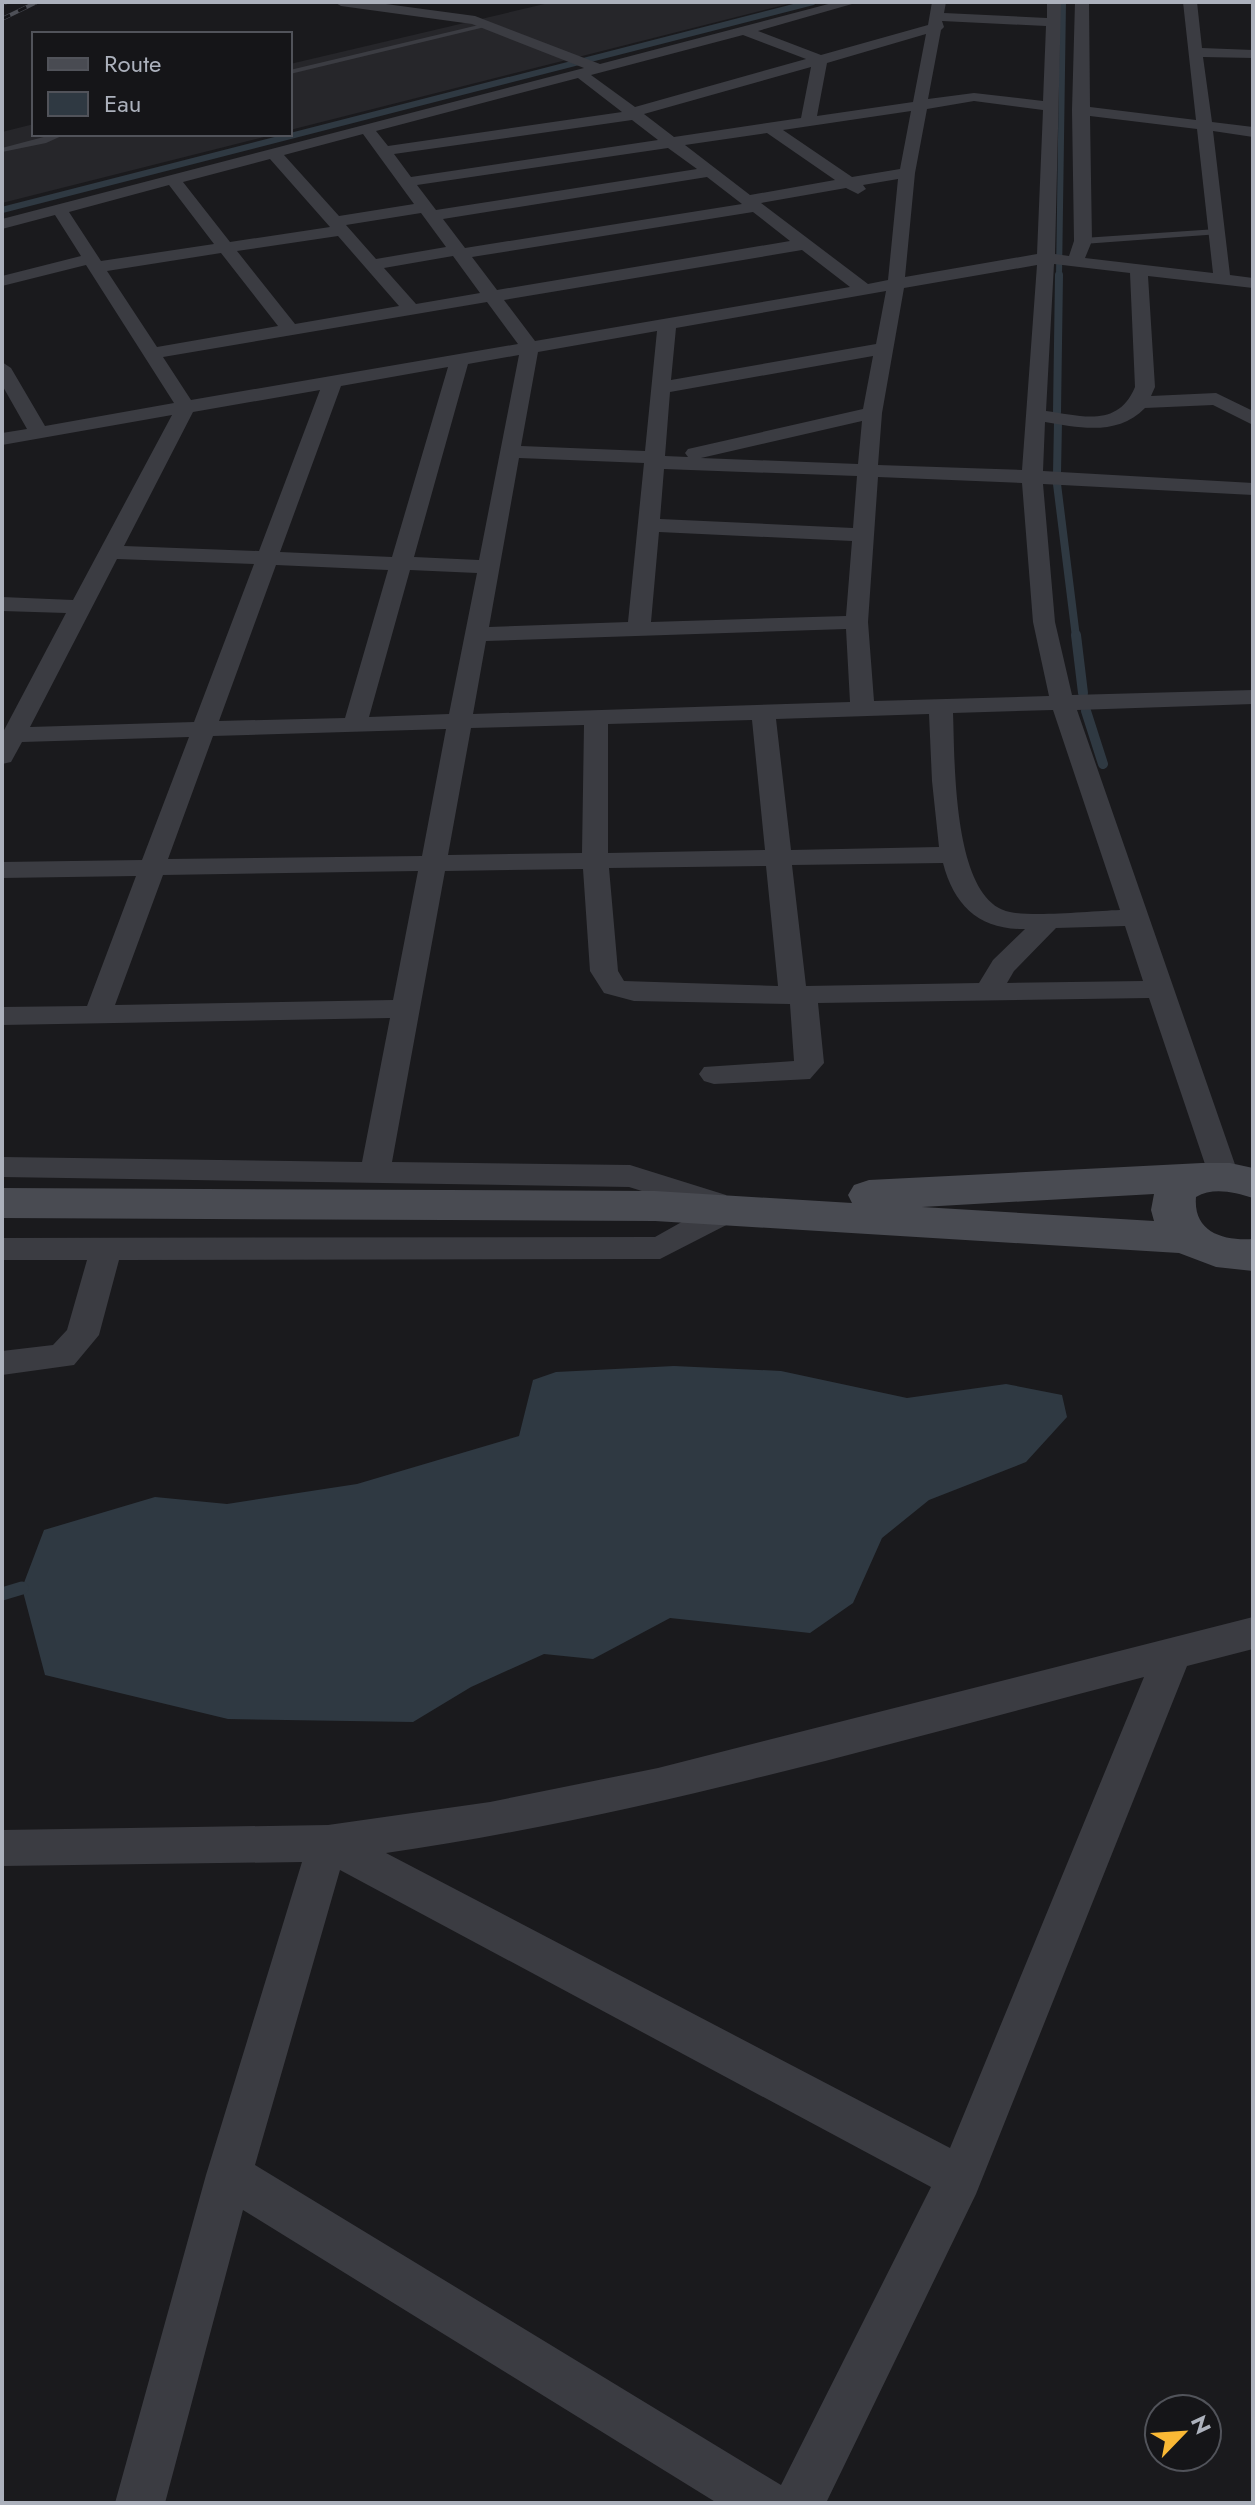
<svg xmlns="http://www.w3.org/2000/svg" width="1255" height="2505" viewBox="0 0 1255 2505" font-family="Jost,sans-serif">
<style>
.built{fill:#26262a}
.water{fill:#2f3942}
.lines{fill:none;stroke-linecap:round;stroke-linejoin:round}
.stream-far3{stroke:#2f3942;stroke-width:6}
.stream-far2{stroke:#2f3942;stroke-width:8}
.stream-far1{stroke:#2f3942;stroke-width:10}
.stream{stroke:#2f3942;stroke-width:13}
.lane{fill:#3b3c42;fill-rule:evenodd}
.street{fill:#3b3c42;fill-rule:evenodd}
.secondary{fill:#494b52;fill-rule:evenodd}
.rail-casing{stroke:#4e5057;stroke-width:4}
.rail{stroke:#151518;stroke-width:3;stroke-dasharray:9;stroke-linecap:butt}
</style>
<rect width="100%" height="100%" fill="#1a1a1d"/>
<g class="built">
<polygon points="553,2 796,2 290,130 290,64"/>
<polygon points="34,124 34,134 276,134 2,203 2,132"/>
</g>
<polygon class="water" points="674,1366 781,1371 907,1398 1006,1384 1062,1395 1067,1417 1026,1462 929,1500 882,1538 853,1603 810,1633 670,1618 593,1659 544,1654 471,1687 413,1722 228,1719 45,1675 22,1588 44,1530 155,1497 227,1504 357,1484 519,1436 533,1380 556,1372"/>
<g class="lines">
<g class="stream-far3">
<polyline points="2,210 813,2"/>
<polyline points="1059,277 1063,2"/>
</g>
<g class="stream-far2">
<polyline points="1057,412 1059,275"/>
<polyline points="1057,473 1058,422"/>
<polyline points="1057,484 1076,637"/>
</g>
<g class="stream-far1">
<polyline points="1076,635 1083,693"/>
<polyline points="1086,711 1103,764"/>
</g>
<polyline class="stream" points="2,1594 22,1588"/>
<g class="lane">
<polygon points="487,23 489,26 290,74 290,70"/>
<polygon points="55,134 66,134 46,143 2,152 2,148"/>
<polygon points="1217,229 1220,230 1220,234 1083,244 1079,241 1083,238"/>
</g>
<g class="street">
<path d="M334 2H371L475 16 600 64 836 2H859L758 31 821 55 928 25 932 2H946L944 13 1047 18V2H1061L1055 254 1069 256 1074 241 1072 110 1075 2H1089L1090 107 1196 120 1183 2H1197L1202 48 1253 50V58L1203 57 1212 122 1253 127V137L1213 131 1230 275 1253 278V288L1148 276 1155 387 1151 396 1216 393 1253 411V425L1213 405 1145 408C1118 436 1080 428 1045 422L1043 471 1253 483V495L1043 484 1055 622 1072 695 1253 690V704L1077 710 1239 1176 1235 1183 1224 1187 1213 1183 1209 1176 1149 998 818 1003 824 1063 810 1079 714 1084 704 1081 699 1074 704 1067 794 1061 790 1004 634 1001 604 993 590 971 583 869 445 871 392 1162 630 1165 726 1195 728 1199 740 1202 745 1210 740 1218 660 1259 119 1260 99 1335 74 1365 2 1375V1351L53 1345 67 1330 87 1260H2V1238L655 1237 703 1210 629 1187 2 1177V1157L362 1162 390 1018 2 1025V1007L87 1006 136 876 2 878V862L142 860 189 737 22 742 11 762 2 764V734L66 613 2 611V597L73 600 172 415 2 445V433L27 429 2 385V362L11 368 45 426 174 403 86 265 2 286V276L81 256 55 215 2 229V219L584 68 472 24 341 6ZM942 21 1046 26 1043 101 974 93 928 99 941 30 944 27ZM926 34 913 102 817 116 827 63ZM743 35 806 59 635 107 591 75ZM811 67 801 118 674 137 644 114ZM578 78 622 112 388 146 376 131ZM974 101 1043 110 1037 254 905 277 915 173 927 109ZM911 111 900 169 852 177 783 130ZM1090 116 1197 129 1213 273 1085 258 1092 241ZM632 120 658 140 411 177 394 154ZM767 133 835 180 750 195 685 145ZM363 134 414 204 339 216 284 155ZM668 148 697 169 436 210 417 185ZM270 159 330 227 230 242 183 182ZM707 177 742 204 465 248 443 219ZM898 179 888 280 868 284 761 203 846 188 858 194 866 189 863 185ZM169 185 214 244 101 261 69 212ZM753 212 790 241 497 290 472 257ZM421 213 446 247 376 259 346 225ZM338 236 399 306 295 324 237 251ZM802 250 850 287 535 341 504 300ZM221 253 278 326 157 347 107 271ZM453 256 480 293 416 304 384 268ZM1054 264 1130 273 1135 387C1118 428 1082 416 1046 411ZM1037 265 1022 470 878 465 882 413 904 288ZM886 291 876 344 671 380 676 328ZM487 302 518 344 191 400 163 357ZM657 331 645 451 521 446 538 352ZM519 355 479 560 414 557 468 364ZM873 356 863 409 688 449 685 453 688 457 665 456 670 392ZM448 367 392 557 280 552 341 386ZM320 390 259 551 124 546 193 412ZM862 421 858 464 701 458ZM519 458 644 463 628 622 489 627ZM664 469 857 476 853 528 660 519ZM878 477 1022 483 1033 622 1049 696 874 701 868 622ZM659 532 852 541 846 616 651 622ZM117 559 254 564 194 722 30 727ZM276 565 388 570 345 718 219 721ZM410 570 477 573 449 714 369 717ZM846 629 850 702 473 714 486 641ZM1053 710 1120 910C1091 911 1036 917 1010 912 952 901 955 761 953 713ZM929 714 932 781 939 847 791 850 776 719ZM752 720 765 850 608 853V724ZM584 725 582 853 448 855 471 728ZM446 729 422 856 168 859 213 736ZM943 863C954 906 980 930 1025 929L993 960 979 983 806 986 792 865ZM766 866 778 986 624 981 618 971 609 868ZM418 871 393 1000 115 1005 163 875ZM1125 926 1143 981 1007 983 1014 971 1056 928Z"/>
<path d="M1253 1617V1649L1187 1666 976 2194 826 2503H717L243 2210 165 2503H115L206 2175 302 1862 2 1866V1830L328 1825 490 1802 658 1768ZM1144 1677 950 2148 386 1853C643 1816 893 1742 1144 1677ZM340 1870 931 2187 781 2485 255 2165Z"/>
</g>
<path class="secondary" d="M1202 1163H1230L1253 1168V1198C1234 1192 1213 1187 1196 1197 1193 1232 1223 1241 1253 1239V1271L1216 1267 1179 1253 655 1221 2 1218V1188L655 1191 852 1203 848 1195 854 1185 869 1180ZM1154 1194 1151 1210 1154 1221 922 1207Z"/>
<defs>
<g id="rail">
<polyline points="2,4 7,2"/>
<polyline points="2,19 37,2"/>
</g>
</defs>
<use href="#rail" class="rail-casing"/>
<use href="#rail" class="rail"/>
</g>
<rect width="1255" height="2505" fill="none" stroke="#acb1bc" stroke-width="8"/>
<rect x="32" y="32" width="260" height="104" fill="#151518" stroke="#51535a" stroke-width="2"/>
<rect x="48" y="58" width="40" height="12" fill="#494b52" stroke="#51535a" stroke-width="2"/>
<text x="104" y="72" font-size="24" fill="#acb1bc">Route</text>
<rect x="48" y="92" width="40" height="24" fill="#2f3942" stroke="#51535a" stroke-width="2"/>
<text x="104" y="112" font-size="24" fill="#acb1bc">Eau</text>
<g transform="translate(1183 2433) rotate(65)"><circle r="38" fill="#151518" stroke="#51535a" stroke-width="2"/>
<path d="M0-6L14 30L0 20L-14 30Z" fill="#f9b835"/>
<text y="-12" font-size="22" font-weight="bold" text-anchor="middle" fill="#acb1bc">N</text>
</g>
</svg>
